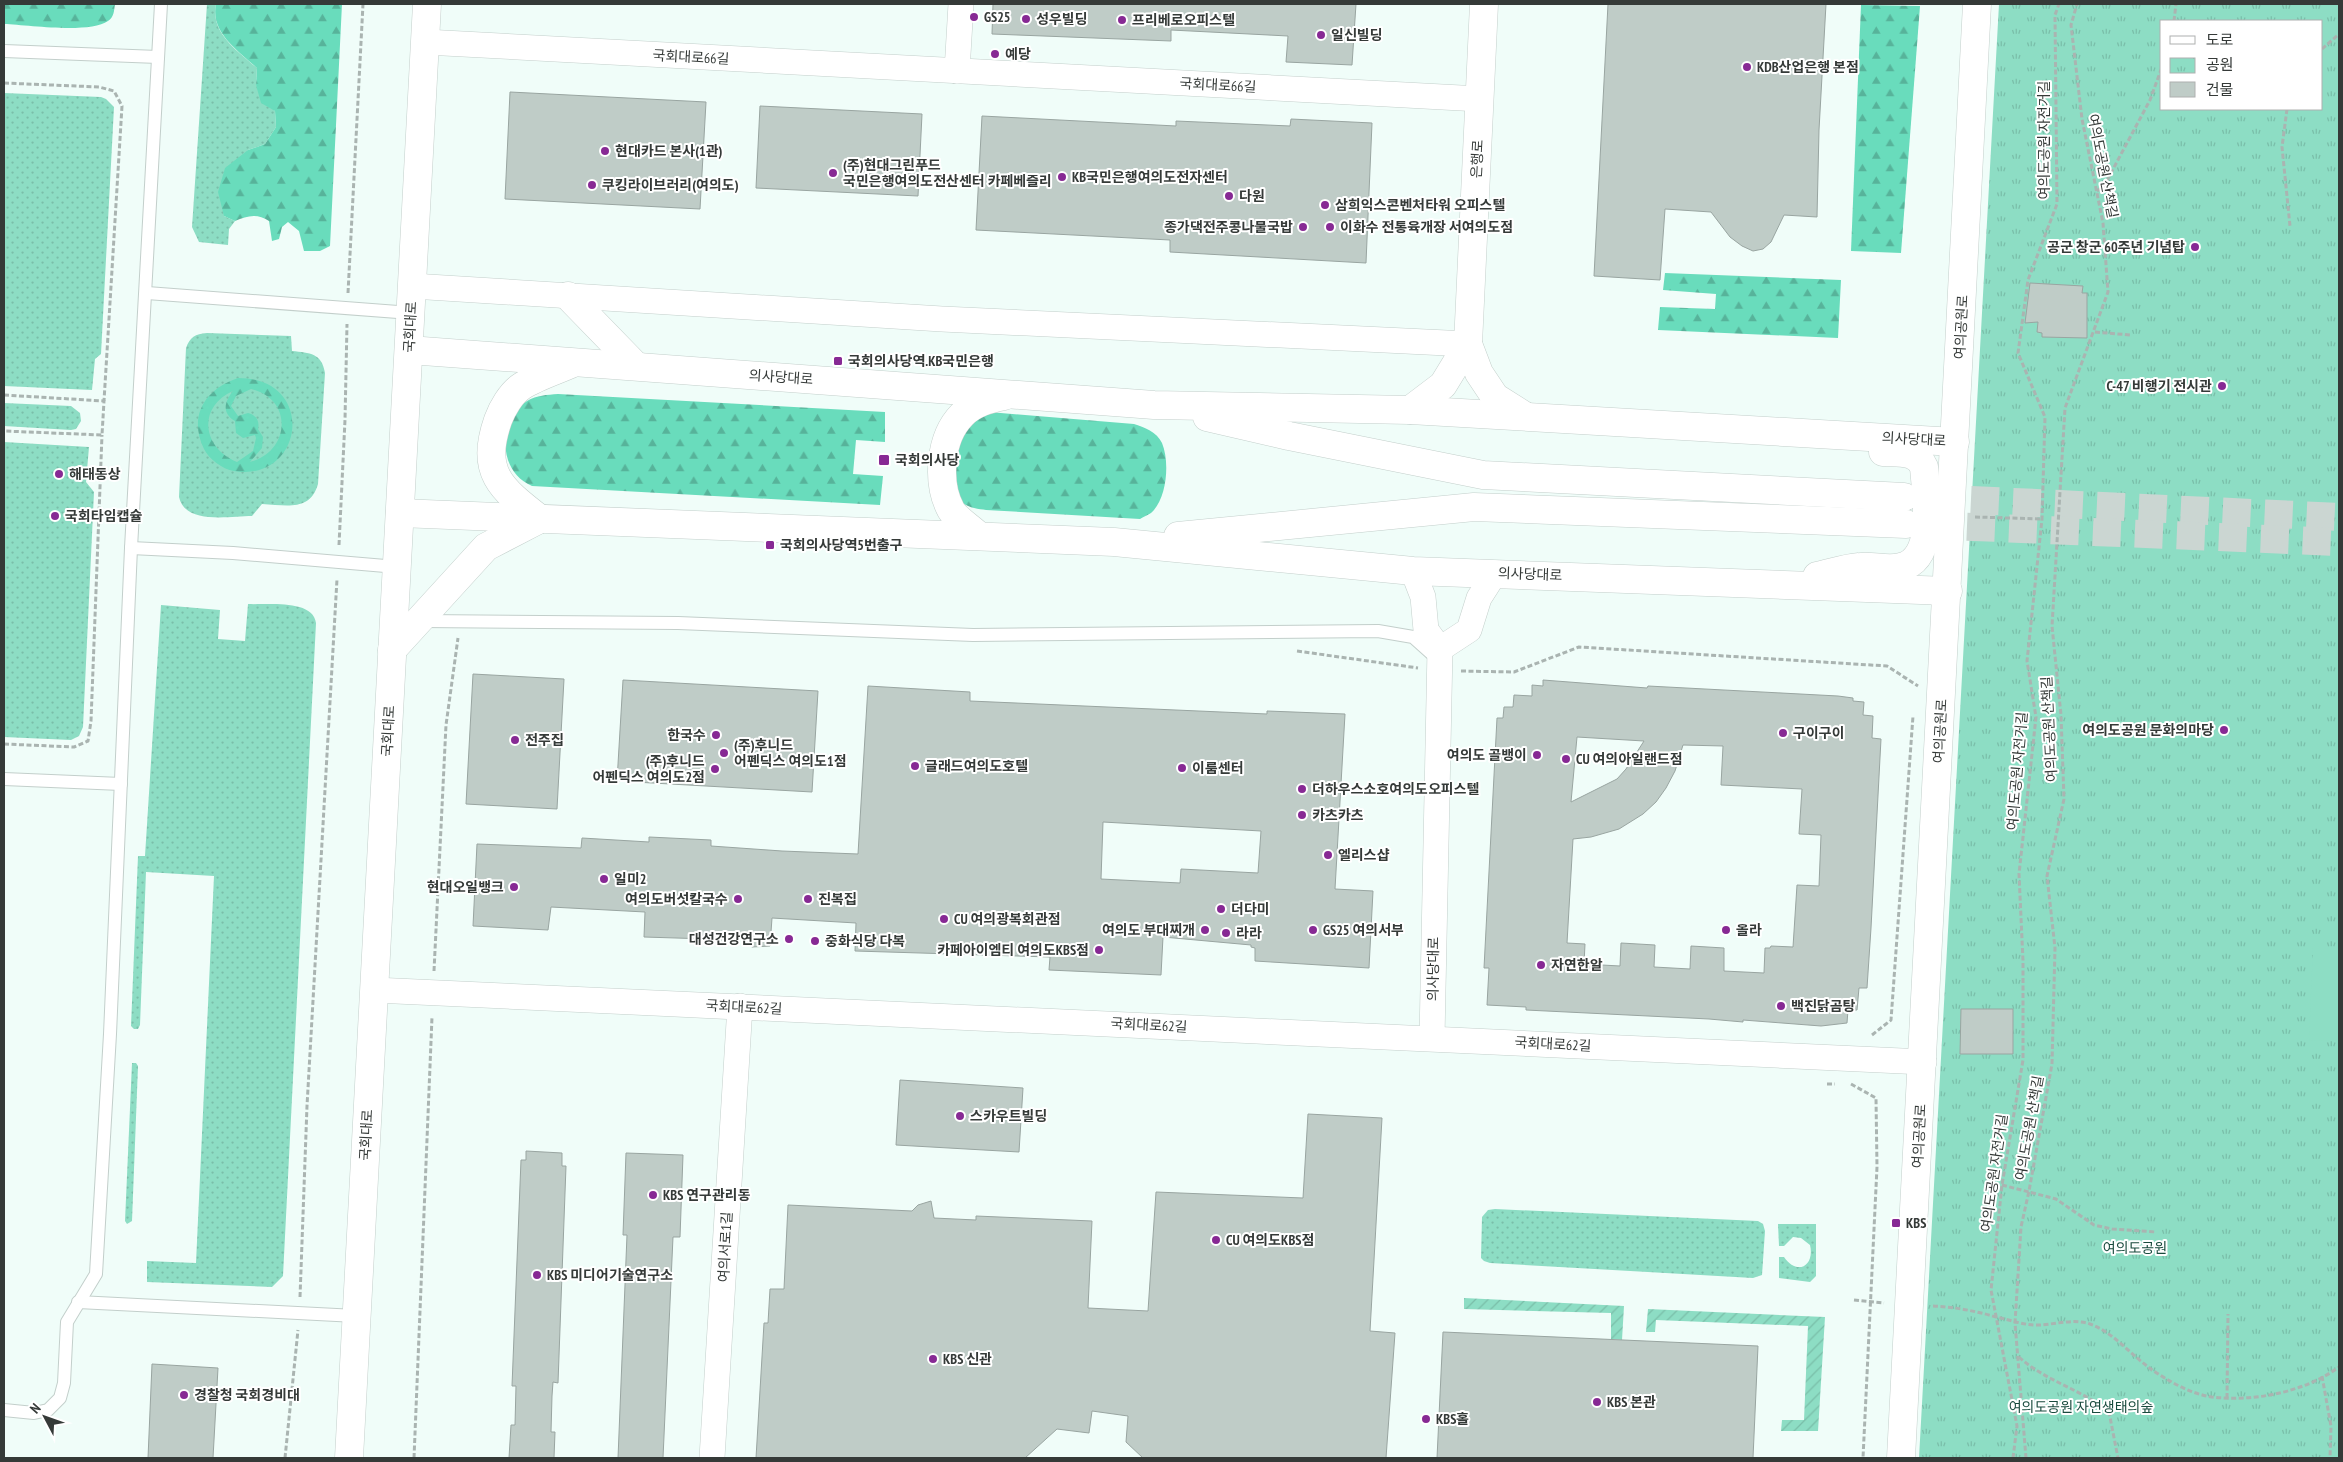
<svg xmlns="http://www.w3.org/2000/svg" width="2343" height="1462" viewBox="0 0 2343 1462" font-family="'PT Sans Narrow','Noto Sans KR',sans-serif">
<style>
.grass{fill:url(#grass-dots)}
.forest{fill:url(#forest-firs);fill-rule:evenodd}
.park{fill:url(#park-tufts);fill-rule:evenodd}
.garden{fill:url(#garden-furrows)}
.pitch{fill:#8dddc4}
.building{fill:#bfccc7;stroke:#99a5a1;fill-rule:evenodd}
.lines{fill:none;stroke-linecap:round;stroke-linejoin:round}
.secondary-tunnel{stroke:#cbd6d2;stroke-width:28;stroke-dasharray:28 14;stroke-linecap:butt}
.service-casing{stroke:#c3cfcb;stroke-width:14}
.minor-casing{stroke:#c3cfcb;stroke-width:26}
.tertiary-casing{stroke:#c3cfcb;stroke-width:29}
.secondary-casing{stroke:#c3cfcb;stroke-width:29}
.primary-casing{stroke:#c3cfcb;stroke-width:29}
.path{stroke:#aab4b1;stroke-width:3;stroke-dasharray:5 2.5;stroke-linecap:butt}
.service{stroke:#fff;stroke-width:12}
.minor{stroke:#fff;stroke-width:25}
.tertiary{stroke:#fff;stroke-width:28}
.secondary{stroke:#fff;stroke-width:28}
.primary{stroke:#fff;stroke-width:28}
.poi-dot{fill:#872994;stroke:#fff;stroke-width:2}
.labels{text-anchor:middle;stroke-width:4;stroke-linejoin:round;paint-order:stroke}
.poi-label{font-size:14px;font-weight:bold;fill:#353a38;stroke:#fff;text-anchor:start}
.street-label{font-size:14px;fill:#353a38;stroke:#fff}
.park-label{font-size:14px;fill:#194b3e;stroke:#fff}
</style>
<defs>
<pattern id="grass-dots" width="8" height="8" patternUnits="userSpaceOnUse" patternTransform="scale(1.25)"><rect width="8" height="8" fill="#8dddc4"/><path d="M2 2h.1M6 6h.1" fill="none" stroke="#7abea9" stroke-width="1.8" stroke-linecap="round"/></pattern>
<pattern id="forest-firs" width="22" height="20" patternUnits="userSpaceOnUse" patternTransform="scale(1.25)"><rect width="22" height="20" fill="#69dcbc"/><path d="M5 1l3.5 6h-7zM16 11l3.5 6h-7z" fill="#57b39a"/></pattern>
<pattern id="park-tufts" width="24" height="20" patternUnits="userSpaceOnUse" patternTransform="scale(1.25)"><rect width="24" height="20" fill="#8dddc4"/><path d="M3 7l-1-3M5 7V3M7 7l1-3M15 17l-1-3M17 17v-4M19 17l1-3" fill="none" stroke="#7abea9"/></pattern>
<pattern id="garden-furrows" width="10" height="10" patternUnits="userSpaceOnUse" patternTransform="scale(1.25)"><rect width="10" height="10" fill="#8dddc4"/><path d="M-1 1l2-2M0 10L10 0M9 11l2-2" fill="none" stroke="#7abea9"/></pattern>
</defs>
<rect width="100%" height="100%" fill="#f0fdf9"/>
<g class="grass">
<path d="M207 4H216C210 33 238 51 257 68L256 85 275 111 276 127 265 144 248 150 224 216 235 221 229 229 228 245 199 242 192 227Z"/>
<polygon points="4,93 101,97 106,99 114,107 101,354 95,359 92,390 4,386"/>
<path d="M207 333 291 336 292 351C310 353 322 353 325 373L318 484C310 512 286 505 262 504L252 516C229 516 185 525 179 497L186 348C190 337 195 334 207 333Z"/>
<polygon points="4,403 71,406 80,413 81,421 76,429 71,430 4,426"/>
<polygon points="4,442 89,447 86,482 94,492 83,727 79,736 71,740 4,737"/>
<path d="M248 604C267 605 313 599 316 623L283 1276 272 1287 147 1282V1261L196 1263 214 876 146 872 140 1025 138 1029H134L131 1026 138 856H145L161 605 220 610 218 639 245 641Z"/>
<polygon points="132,1063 136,1063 138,1066 132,1221 127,1224 125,1221"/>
<polygon points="1495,1209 1758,1221 1763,1224 1765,1231 1762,1275 1753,1278 1490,1263 1484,1261 1481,1258 1482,1217 1488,1210"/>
<path d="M1778 1224H1816V1276L1810 1282 1779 1278V1257H1784C1797 1276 1815 1266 1810 1245L1801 1238 1793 1237 1784 1246H1779Z"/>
</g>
<g class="forest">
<path d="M4 4H115C114 11 114 17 108 21 90 34 28 25 4 24Z"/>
<path d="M216 4H342L330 246 320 251H304L299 231 288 222 282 227 279 239 272 241 269 221C257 213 247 216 235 221L224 216 218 192 225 168 248 150 265 144 276 127 275 111 261 103 256 85 257 68C239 51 210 33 216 4Z"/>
<polygon points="1861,5 1920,6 1901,253 1851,251"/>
<polygon points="1665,273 1841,280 1838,338 1658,330 1660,307 1715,309 1716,294 1663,290"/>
<path d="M238 378C318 378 304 483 234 471 222 469 209 459 204 449 188 416 205 389 238 378ZM251 389C294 399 290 452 250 462L262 448 263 437 258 429C260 421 256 415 248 413L238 416 231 406 236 396ZM233 391C226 400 220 412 235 421L236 433 243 438 255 435 256 438 253 451 237 462C202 448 197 407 233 391Z"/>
<path d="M558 394 885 412V442L856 440 853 474 883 476 880 505 532 486C498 472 497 422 527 401 537 395 547 395 558 394Z"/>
<path d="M989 412 1134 424C1144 427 1157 432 1162 443 1170 462 1167 499 1151 513 1148 515 1143 517 1140 519L986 510C979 509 969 508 963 503 948 491 954 448 962 432 967 421 979 416 989 412Z"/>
</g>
<path class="park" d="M1999 4H2339V1458H1919ZM2162 21H2322V109H2162Z"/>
<g class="garden">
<polygon points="1464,1298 1624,1306 1622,1340 1611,1339 1611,1313 1464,1309"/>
<polygon points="1648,1309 1825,1317 1818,1431 1781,1431 1782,1420 1804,1420 1808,1326 1656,1320 1655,1332 1646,1332"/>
</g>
<polygon class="pitch" points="2313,948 2339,948 2339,1041 2309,1040"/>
<g class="building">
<polygon points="993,4 1356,4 1352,65 1286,62 1288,36 1171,30 1171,41 992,34"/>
<polygon points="1608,4 1826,4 1819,130 1817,217 1784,215 1771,242 1763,249 1753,251 1742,246 1730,237 1711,212 1665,209 1660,280 1594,276"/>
<polygon points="510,92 706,102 700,209 505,199"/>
<polygon points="760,106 922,114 918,196 756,188"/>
<polygon points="982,116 1176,126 1176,121 1290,126 1291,119 1372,123 1366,263 1170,252 1170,240 976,230"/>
<polygon points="2030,283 2083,286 2082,293 2087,293 2087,338 2042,337 2042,333 2037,332 2038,322 2025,323"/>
<polygon points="473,674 564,679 557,809 466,804"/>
<polygon points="623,680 818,691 812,792 617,781"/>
<path d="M1543 680 1647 688 1648 686 1838 696 1853 698V701L1864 702 1863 715 1873 716 1872 738 1881 739 1871 928 1867 988H1859L1857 1010H1848L1847 1023 1821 1026 1743 1020V1022L1709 1019 1526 1010V1007L1487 1005 1489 968H1484L1497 718H1503L1504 707H1513L1514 695 1532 696V685L1543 686ZM1577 737 1644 741 1626 769 1617 779 1571 802ZM1683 745 1723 746 1721 785 1802 789 1799 834 1821 835 1819 886 1797 885 1793 947 1771 946 1770 948H1765L1764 973 1724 971V948L1691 946 1690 969 1654 967 1655 945 1621 943 1620 966 1584 964 1585 944 1567 943 1573 839 1591 837 1619 829 1643 814 1656 802 1666 788 1675 771Z"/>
<path d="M868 686 970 692V701L1267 714V711L1345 714 1335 889 1373 891 1369 968 1255 961V948L1251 947V945L1163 937 1161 975 1049 970 1050 957 855 951 856 923 772 918 770 946 752 947 737 936 724 945 708 939 644 937 645 912 551 907 548 930 473 926 477 844 581 848 582 838 649 842V837L711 840V846L782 851 858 854ZM1103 822 1261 831 1258 873 1181 869 1180 883 1101 879Z"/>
<polygon points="1961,1009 2013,1009 2013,1054 1960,1054"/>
<polygon points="900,1080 1023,1088 1019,1152 896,1145"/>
<polygon points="1308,1114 1382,1118 1370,1331 1395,1333 1386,1458 1143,1458 1126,1442 1128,1416 1092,1411 1089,1433 1057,1429 1025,1458 756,1458 764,1323 768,1323 770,1289 784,1289 788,1205 912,1211 918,1205 931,1201 934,1218 976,1220 976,1216 1092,1221 1088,1308 1148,1311 1156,1192 1303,1198"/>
<polygon points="526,1151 562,1153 562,1166 566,1166 558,1383 553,1382 552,1396 551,1432 555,1432 554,1458 509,1458 511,1425 515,1425 516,1386 512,1386 521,1160 526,1160"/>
<polygon points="626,1153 683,1155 680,1237 673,1237 663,1458 618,1458 627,1235 623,1235"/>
<polygon points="1443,1332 1758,1346 1753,1458 1437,1458"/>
<polygon points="152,1364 218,1368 213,1458 148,1458"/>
</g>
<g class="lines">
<g class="secondary-tunnel">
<polyline points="1929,498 2339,517"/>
<polyline points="1925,525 2339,542"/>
</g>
<defs>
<g id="service">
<polyline points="4,51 158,57"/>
<polyline points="147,293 411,313"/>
<polyline points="131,548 233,553 397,567"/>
<polyline points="422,621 678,623 973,635 1378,631 1413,637 1432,654"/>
<polyline points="4,779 121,784"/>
<polyline points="78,1302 356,1316"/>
<polyline points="4,1410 34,1413 48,1410 60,1398 64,1383 67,1322 96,1274 110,1034 131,548 161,4"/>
</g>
<g id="minor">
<polyline points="425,42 1480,99"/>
<polyline points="957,71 961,4"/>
<polyline points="412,286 942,319 1468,344"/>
<polyline points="1413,571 1423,597 1426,630 1440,649 1432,1038"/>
<polyline points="1440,649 1469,630 1479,598 1495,573"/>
<polyline points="374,990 1924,1062"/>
<polyline points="712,1458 740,1006"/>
</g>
<g id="tertiary">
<polyline points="1468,344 1484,4"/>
<polyline points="1901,1458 1977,4"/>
</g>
<g id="secondary">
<polyline points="568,296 636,366"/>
<polyline points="1468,344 1479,373 1495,397 1525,416"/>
<polyline points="409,350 1154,405 1410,410 1955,442"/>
<polyline points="1410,410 1443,385 1468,344"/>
<polyline points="1207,417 1289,436 1483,475 1904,497"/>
<polyline points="400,513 1114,542 1413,571 1948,591"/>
<path d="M540 519C500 488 480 472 498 420 502 409 511 393 522 386 536 377 555 371 571 364"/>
<path d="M979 536C971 528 956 519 951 510 936 482 940 437 962 415 973 403 989 399 1004 396"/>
<polyline points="1178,536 1474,507 1906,524"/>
<path d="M1817 576C1831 573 1845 568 1859 567 1873 565 1887 571 1901 567 1937 559 1926 494 1924 467 1917 450 1899 453 1883 452"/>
</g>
<g id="primary">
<polyline points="392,650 486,547 540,519"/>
<polyline points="349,1458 427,4"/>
</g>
</defs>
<use href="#service" class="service-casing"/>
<use href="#minor" class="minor-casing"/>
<use href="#tertiary" class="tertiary-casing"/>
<use href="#secondary" class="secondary-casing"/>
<use href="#primary" class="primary-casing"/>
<g class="path">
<polyline points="2174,21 2176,4"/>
<polyline points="2322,49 2339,34"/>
<polyline points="4,83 99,87 114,91 122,106 104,401"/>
<polyline points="2287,109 2282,147 2290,226"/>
<polyline points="2097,191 2104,186 2150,100 2162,67"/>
<polyline points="348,293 363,4"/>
<polyline points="2095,332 2130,335"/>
<polyline points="4,395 104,401 102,435 4,431"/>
<polyline points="1975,517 2042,519"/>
<polyline points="339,545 345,420 347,324"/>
<polyline points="1297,651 1418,668"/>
<polyline points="1461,671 1514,672 1579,647 1887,666 1918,686"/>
<polyline points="4,744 74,747 88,741 91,721 102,435"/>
<polyline points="434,971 446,725 458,638"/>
<polyline points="1872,1035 1891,1020 1913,716"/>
<polyline points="1827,1084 1835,1084"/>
<polyline points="1851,1084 1876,1098 1877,1167 1863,1458"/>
<polyline points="2002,1185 2056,1199 2094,1225 2112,1229 2156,1232"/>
<polyline points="300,1297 307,1106 337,579"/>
<polyline points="1854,1300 1884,1303"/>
<path d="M1933 1306C1954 1307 1976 1311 1996 1317 2011 1320 2022 1325 2037 1325 2054 1325 2073 1318 2090 1324 2113 1332 2131 1355 2151 1369 2168 1381 2191 1394 2212 1397 2254 1402 2305 1392 2339 1367"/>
<path d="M2019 1357C2045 1381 2081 1389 2109 1412L2118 1458"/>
<polyline points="2322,1376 2331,1426 2330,1458"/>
<polyline points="2227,1398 2228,1314"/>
<polyline points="285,1458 298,1330"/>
<polyline points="414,1458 432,1017"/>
<polyline points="2013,1458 2017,1426 1991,1290 2002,1185 2023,1060 2023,961 2019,874 2036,717 2027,661 2042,519 2045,417 2018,353 2028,280 2057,204 2055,15 2059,4"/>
<polyline points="2026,1458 2015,1323 2021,1227 2029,1191 2052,1064 2055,948 2047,876 2064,799 2061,715 2052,626 2065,408 2108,292 2103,223 2082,119 2071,25 2077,4"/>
</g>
<use href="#service" class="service"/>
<use href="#minor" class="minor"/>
<use href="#tertiary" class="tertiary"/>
<use href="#secondary" class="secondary"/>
<use href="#primary" class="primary"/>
</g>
<g class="poi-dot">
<circle cx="974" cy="17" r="5"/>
<circle cx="1026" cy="19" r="5"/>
<circle cx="1122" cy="20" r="5"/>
<circle cx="1321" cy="35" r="5"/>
<circle cx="995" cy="54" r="5"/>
<circle cx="1747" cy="67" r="5"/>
<circle cx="605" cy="151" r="5"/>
<circle cx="833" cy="173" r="5"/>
<circle cx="1062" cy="177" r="5"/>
<circle cx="592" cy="185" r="5"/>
<circle cx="1229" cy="196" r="5"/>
<circle cx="1325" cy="205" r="5"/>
<circle cx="1303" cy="227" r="5"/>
<circle cx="1330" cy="227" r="5"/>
<circle cx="2195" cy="247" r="5"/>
<rect x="833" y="356" width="10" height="10" rx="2.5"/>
<circle cx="2222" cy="386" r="5"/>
<rect x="878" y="454" width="12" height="12" rx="2.5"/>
<circle cx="59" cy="474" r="5"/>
<circle cx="55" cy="516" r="5"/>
<rect x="765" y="540" width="10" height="10" rx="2.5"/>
<circle cx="2224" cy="730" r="5"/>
<circle cx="1783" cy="733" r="5"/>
<circle cx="716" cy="735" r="5"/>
<circle cx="515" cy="740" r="5"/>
<circle cx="724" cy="753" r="5"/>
<circle cx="1537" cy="755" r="5"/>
<circle cx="1566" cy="759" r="5"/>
<circle cx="915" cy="766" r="5"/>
<circle cx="1182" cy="768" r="5"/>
<circle cx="715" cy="769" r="5"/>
<circle cx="1302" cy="789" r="5"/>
<circle cx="1302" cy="815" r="5"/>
<circle cx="1328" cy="855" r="5"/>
<circle cx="604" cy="879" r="5"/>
<circle cx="514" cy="887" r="5"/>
<circle cx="738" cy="899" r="5"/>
<circle cx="808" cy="899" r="5"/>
<circle cx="1221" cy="909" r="5"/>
<circle cx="944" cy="919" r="5"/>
<circle cx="1205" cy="930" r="5"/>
<circle cx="1313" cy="930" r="5"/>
<circle cx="1726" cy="930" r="5"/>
<circle cx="1226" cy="933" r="5"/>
<circle cx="789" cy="939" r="5"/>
<circle cx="815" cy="941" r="5"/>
<circle cx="1099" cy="950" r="5"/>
<circle cx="1541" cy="965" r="5"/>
<circle cx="1781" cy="1006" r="5"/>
<circle cx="960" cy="1116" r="5"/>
<circle cx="653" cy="1195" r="5"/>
<rect x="1891" y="1218" width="10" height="10" rx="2.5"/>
<circle cx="1216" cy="1240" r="5"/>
<circle cx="537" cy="1275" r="5"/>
<circle cx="933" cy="1359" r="5"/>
<circle cx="184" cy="1395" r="5"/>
<circle cx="1597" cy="1402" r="5"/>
<circle cx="1426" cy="1419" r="5"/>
</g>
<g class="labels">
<g class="poi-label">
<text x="984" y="22">GS25</text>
<text x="1036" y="24">성우빌딩</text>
<text x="1132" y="25">프리베로오피스텔</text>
<text x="1331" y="40">일신빌딩</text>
<text x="1005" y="59">예당</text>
<text x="1757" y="72">KDB산업은행 본점</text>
<text x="615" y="156">현대카드 본사(1관)</text>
<text x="843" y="170">(주)현대그린푸드<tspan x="843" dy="16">국민은행여의도전산센터 카페베즐리</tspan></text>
<text x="1072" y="182">KB국민은행여의도전자센터</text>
<text x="602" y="190">쿠킹라이브러리(여의도)</text>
<text x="1239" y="201">다원</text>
<text x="1335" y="210">삼희익스콘벤처타워 오피스텔</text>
<text x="1293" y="232" text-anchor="end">종가댁전주콩나물국밥</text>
<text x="1340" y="232">이화수 전통육개장 서여의도점</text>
<text x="2185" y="252" text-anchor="end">공군 창군 60주년 기념탑</text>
<text x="848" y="366">국회의사당역.KB국민은행</text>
<text x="2212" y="391" text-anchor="end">C-47 비행기 전시관</text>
<text x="895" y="465">국회의사당</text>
<text x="69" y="479">해태동상</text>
<text x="65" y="521">국회타임캡슐</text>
<text x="780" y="550">국회의사당역5번출구</text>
<text x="2214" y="735" text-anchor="end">여의도공원 문화의마당</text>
<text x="1793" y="738">구이구이</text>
<text x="706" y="740" text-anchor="end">한국수</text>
<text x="525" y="745">전주집</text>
<text x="734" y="750">(주)후니드<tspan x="734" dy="16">어펜딕스 여의도1점</tspan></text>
<text x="1527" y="760" text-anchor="end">여의도 골뱅이</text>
<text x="1576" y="764">CU 여의아일랜드점</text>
<text x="705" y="766" text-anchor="end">(주)후니드<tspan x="705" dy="16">어펜딕스 여의도2점</tspan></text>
<text x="925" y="771">글래드여의도호텔</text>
<text x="1192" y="773">이룸센터</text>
<text x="1312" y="794">더하우스소호여의도오피스텔</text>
<text x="1312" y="820">카츠카츠</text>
<text x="1338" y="860">엘리스샵</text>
<text x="614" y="884">일미2</text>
<text x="504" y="892" text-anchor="end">현대오일뱅크</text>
<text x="728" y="904" text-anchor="end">여의도버섯칼국수</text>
<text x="818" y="904">진복집</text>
<text x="1231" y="914">더다미</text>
<text x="954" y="924">CU 여의광복회관점</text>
<text x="1195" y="935" text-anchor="end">여의도 부대찌개</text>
<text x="1323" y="935">GS25 여의서부</text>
<text x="1736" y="935">올라</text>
<text x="1236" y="938">라라</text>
<text x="779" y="944" text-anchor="end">대성건강연구소</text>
<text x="825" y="946">중화식당 다복</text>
<text x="1089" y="955" text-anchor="end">카페아이엠티 여의도KBS점</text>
<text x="1551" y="970">자연한알</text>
<text x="1791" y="1011">백진닭곰탕</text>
<text x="970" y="1121">스카우트빌딩</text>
<text x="663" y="1200">KBS 연구관리동</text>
<text x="1906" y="1228">KBS</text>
<text x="1226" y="1245">CU 여의도KBS점</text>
<text x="547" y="1280">KBS 미디어기술연구소</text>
<text x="943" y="1364">KBS 신관</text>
<text x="194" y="1400">경찰청 국회경비대</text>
<text x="1607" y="1407">KBS 본관</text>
<text x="1436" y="1424">KBS홀</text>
</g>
<g class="street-label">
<text transform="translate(691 57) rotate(3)" y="5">국회대로66길</text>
<text transform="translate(1218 85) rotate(3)" y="5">국회대로66길</text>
<text transform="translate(2044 140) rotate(-90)" y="5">여의도공원 자전거길</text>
<text transform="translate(1477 159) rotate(-87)" y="5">은행로</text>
<text transform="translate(2103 166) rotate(79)" y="5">여의도공원 산책길</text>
<text transform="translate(410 327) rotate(-87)" y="5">국회대로</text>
<text transform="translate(1961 327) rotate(-87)" y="5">여의공원로</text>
<text transform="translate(781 377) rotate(4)" y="5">의사당대로</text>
<text transform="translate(1914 439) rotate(3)" y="5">의사당대로</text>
<text transform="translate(1530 574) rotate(2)" y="5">의사당대로</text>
<text transform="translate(2049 729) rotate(-93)" y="5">여의도공원 산책길</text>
<text transform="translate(388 731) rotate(-87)" y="5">국회대로</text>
<text transform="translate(1940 731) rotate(-87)" y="5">여의공원로</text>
<text transform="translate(2017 771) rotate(-85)" y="5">여의도공원 자전거길</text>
<text transform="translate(1433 969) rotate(-89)" y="5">의사당대로</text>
<text transform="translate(744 1007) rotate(3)" y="5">국회대로62길</text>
<text transform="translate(1149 1025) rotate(3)" y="5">국회대로62길</text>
<text transform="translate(1553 1044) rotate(3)" y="5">국회대로62길</text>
<text transform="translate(2029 1128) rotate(-80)" y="5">여의도공원 산책길</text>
<text transform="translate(366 1135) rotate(-87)" y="5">국회대로</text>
<text transform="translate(1919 1136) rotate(-87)" y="5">여의공원로</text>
<text transform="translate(1994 1173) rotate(-82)" y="5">여의도공원 자전거길</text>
<text transform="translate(725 1247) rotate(-87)" y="5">여의서로1길</text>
</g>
<g class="park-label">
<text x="2135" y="1253">여의도공원</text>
<text x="2081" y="1412">여의도공원 자연생태의숲</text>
</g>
</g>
<rect width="2343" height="1462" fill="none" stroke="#353a38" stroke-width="10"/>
<rect x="2160" y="20" width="162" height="90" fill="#ffffff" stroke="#aeb0af"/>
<rect x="2170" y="36" width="25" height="8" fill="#ffffff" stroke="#aeb0af"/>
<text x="2206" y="45" font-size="15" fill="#353a38">도로</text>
<rect x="2170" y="58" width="25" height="15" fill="url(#park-tufts)" stroke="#aeb0af"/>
<text x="2206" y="70" font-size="15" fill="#353a38">공원</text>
<rect x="2170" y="82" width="25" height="15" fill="#bfccc7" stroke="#aeb0af"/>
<text x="2206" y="95" font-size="15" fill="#353a38">건물</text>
<g transform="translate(45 1417) rotate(311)" stroke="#ffffff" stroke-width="4" paint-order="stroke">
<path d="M0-4L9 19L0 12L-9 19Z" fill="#353a38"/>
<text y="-8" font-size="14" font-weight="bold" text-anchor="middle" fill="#353a38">N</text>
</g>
</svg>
